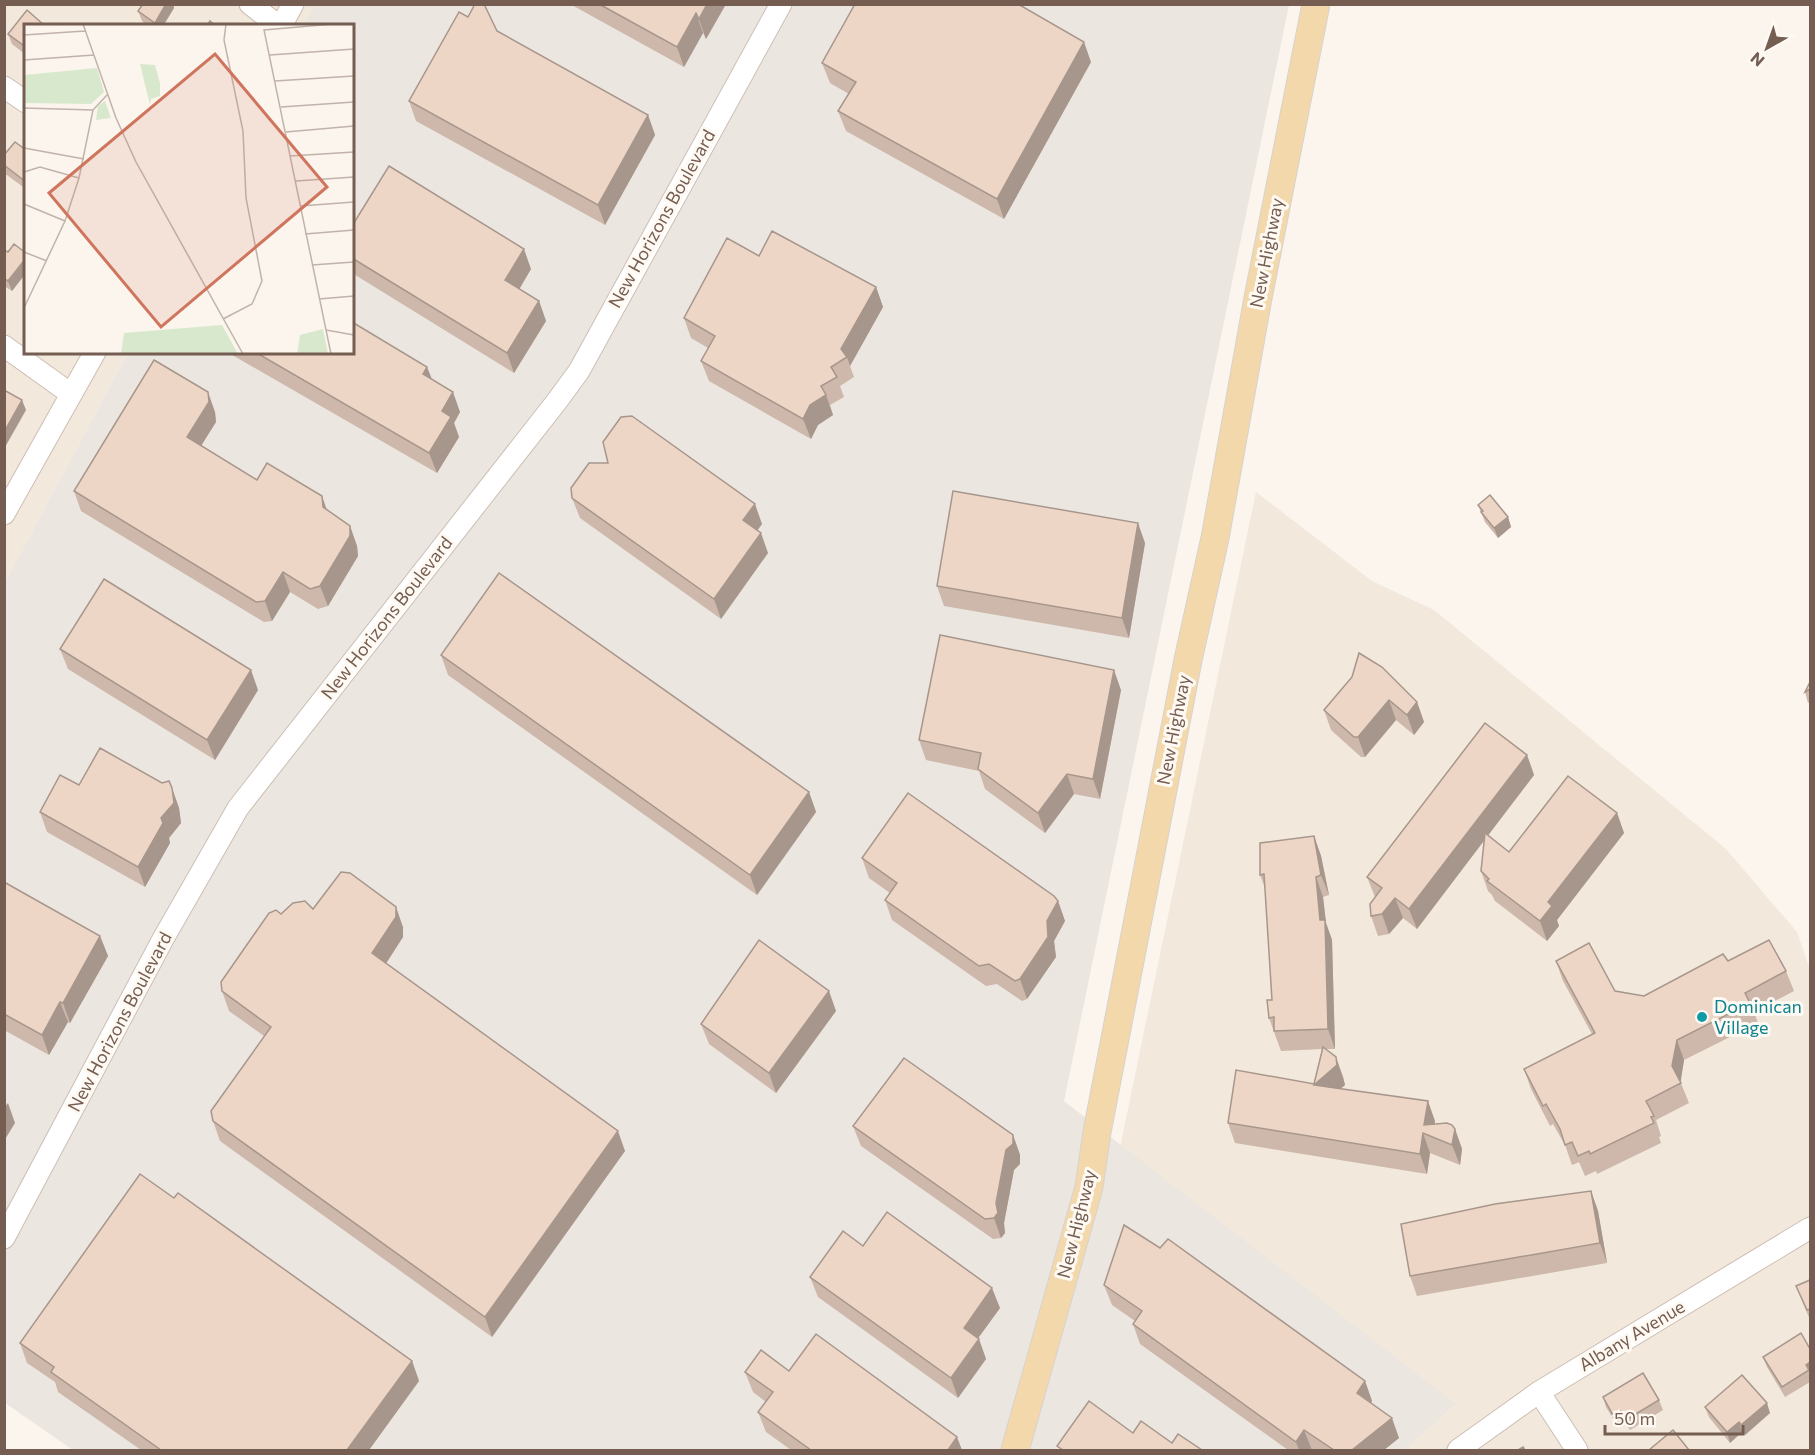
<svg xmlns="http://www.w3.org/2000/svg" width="1815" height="1455" viewBox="0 0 1815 1455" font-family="Commissioner,sans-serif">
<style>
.residential{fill:#f2e8dc}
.industrial{fill:#ece6e1}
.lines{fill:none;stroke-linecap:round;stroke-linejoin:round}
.minor-casing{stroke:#cdbeb3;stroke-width:23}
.major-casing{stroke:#d8d2ce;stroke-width:29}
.minor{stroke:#fff;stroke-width:21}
.major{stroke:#f3d8ac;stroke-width:27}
.wall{fill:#cdb8ab}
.shaded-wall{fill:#a7968b}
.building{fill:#eed6c7;stroke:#a7968b;stroke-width:1.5}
.culture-dot{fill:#0f9aa8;stroke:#fefaf3;stroke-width:2}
.labels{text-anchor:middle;stroke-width:6;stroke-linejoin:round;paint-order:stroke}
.street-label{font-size:18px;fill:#755d51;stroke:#fefaf3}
.culture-label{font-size:18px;fill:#0d838f;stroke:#fefaf3;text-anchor:start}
.inset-road{fill:none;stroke:#c1b3aa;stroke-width:1.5}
.view{fill:#cf755d;fill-opacity:0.15;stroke:#cf755d;stroke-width:3}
.inset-edge{fill:none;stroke:#755d51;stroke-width:3}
</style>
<rect width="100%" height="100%" fill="#fbf5ed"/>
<g class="residential">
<polygon points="5,5 315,5 303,25 26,26 26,352 128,353 5,582"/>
<polygon points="1256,492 1372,581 1434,610 1725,848 1797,932 1810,970 1810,1450 1405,1450 1454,1406 1117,1162"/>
</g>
<polygon class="industrial" points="315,5 1289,5 1064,1101 1456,1404 1405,1450 73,1450 5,1403 5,582 128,353 352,352 352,26 303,25"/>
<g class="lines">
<defs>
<g id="minor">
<polyline points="250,4 279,26"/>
<polyline points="281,26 293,4"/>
<polyline points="4,87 26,102"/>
<polyline points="4,346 71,394"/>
<polyline points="4,514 95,352"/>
<polyline points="4,1238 163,939 238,808 557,401 579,371 781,4"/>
<polyline points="1539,1392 1577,1450"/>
<polyline points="1458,1450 1539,1392 1810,1228"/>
</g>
<polyline id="major" points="1015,1450 1089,1187 1097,1132 1188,660 1215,538 1258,298 1316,4"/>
</defs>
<use href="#minor" class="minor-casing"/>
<use href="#major" class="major-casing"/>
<use href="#minor" class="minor"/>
<use href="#major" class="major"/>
</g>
<g class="wall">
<polygon points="143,4 173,4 174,8 163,26 148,26 142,21 138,11"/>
<polygon points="570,4 726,4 706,39 703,33 684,67"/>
<polygon points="26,26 26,55 12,44 8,34"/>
<polygon points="497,31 648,115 655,135 605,225 416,121 409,101"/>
<polygon points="1091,62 1004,219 846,131 838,111 849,94 830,83 822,63"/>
<polygon points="26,150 26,189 4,173 4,155"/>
<polygon points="352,226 531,269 519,289 539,301 546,321 514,373 352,273"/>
<polygon points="4,250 8,252 26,253 26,273 12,291 4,286"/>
<polygon points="759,256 876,287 883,307 850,366 854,377 840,386 844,397 830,405 833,415 818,425 811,439 709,381 701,361 708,348 691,338 684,318"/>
<polygon points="227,352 352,352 427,367 432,380 460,412 454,423 459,437 437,473"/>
<polygon points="215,412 216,422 201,446 257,480 327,510 350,526 357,546 358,556 328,606 318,609 290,592 272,621 264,622 81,511 74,491"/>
<polygon points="572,498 762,524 757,531 768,553 721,619 580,518"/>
<polygon points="1478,505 1508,517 1511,527 1498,538 1485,522"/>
<polygon points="1145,543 1129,638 944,606 937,586"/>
<polygon points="60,649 258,690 215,760 68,669"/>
<polygon points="441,655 809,792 816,812 757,895 448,675"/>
<polygon points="1352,677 1417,702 1424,722 1414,735 1396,720 1365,757 1361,757 1331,730 1324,710"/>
<polygon points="1810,689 1810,702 1808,703 1805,692"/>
<polygon points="1121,690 1100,799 1074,794 1045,833 985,789 979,771 926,760 919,740"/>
<polygon points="1527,755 1534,775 1488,835 1509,852 1617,813 1624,833 1557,920 1559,926 1547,941 1495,901 1492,895 1488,891 1481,871 1484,840 1417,929 1403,918 1389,934 1378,936 1371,916 1375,897 1367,877"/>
<polygon points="169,781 179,808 181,823 169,838 170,843 145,887 47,832 40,812 79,785 162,783"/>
<polygon points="1314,836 1321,856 1329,895 1323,897 1326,923 1332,940 1335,1049 1325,1049 1343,1077 1345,1085 1340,1089 1435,1121 1435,1124 1455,1129 1462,1149 1460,1165 1430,1153 1427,1174 1235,1143 1228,1123 1314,1084 1322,1049 1281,1051 1269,1018 1272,1000 1265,888 1260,875"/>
<polygon points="862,858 1058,901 1065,921 1054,941 1056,957 1027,999 1022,1001 997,984 986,986 892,920 885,900 890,893 869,878"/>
<polygon points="4,882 100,936 108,956 70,1023 68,1022 49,1055 4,1030"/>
<polygon points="313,909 403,927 403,937 386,963 625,1151 492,1337 220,1141 213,1121 264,1036 229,1011 222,991 281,914"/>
<polygon points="1556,961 1615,991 1644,996 1728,961 1786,971 1794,991 1754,1012 1758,1023 1684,1060 1680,1081 1689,1103 1656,1120 1661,1136 1659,1137 1661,1143 1597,1174 1596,1171 1585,1176 1579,1162 1572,1165 1565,1145 1553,1124 1550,1126 1531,1089 1524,1069 1592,1034 1563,981"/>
<polygon points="836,1011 776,1093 709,1044 701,1024"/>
<polygon points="853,1126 1013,1135 1020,1155 1020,1164 1014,1170 1004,1223 1005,1233 1001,1238 993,1239 861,1146"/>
<polygon points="1591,1191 1598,1211 1607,1263 1417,1296 1410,1276"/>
<polygon points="174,1198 412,1361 419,1381 369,1450 141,1450 58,1392 55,1382 27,1363 20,1343"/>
<polygon points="863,1246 1000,1308 978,1338 986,1359 958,1398 818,1297 810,1277"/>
<polygon points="1810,1280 1810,1320 1796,1286"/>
<polygon points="1104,1285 1365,1381 1372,1401 1371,1403 1399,1438 1384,1450 1288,1450 1140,1344 1133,1324 1135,1321 1112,1305"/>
<polygon points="1810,1349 1810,1382 1785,1397 1767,1367 1763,1357"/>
<polygon points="789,1371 962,1450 791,1450 766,1432 758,1412 766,1402 753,1392 745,1372"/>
<polygon points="1603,1397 1659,1400 1663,1410 1630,1430 1624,1421 1617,1425 1606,1407"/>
<polygon points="1705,1407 1770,1413 1745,1435 1742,1432 1730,1443 1709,1417"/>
</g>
<g class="shaded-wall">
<polygon points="166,4 173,4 174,8 163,26 156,26 155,23"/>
<polygon points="707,4 726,4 706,39 699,19"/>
<polygon points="696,13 703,33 684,67 677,47"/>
<polygon points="1084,42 1091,62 1004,219 997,199"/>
<polygon points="648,115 655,135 605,225 598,205"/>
<polygon points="524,249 531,269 513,300 505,280"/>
<polygon points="26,258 26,273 12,291 8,281"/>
<polygon points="876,287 883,307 850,366 847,357 841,349"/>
<polygon points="539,301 546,321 514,373 507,353"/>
<polygon points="427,367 435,387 423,374"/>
<polygon points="208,392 215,412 216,422 194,457 187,437"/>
<polygon points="453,392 460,412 454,423 459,437 437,473 429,453 442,411"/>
<polygon points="826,395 833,415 818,425 811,439 803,419 810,405"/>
<polygon points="22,400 26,410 4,449 4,432"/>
<polygon points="322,496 329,516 323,507"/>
<polygon points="755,504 762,524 750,540 743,520"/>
<polygon points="1508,517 1511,527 1498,538 1494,528"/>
<polygon points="1138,523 1145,543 1129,638 1122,618"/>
<polygon points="350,526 357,546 358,556 328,606 320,586"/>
<polygon points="761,533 768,553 721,619 714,599"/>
<polygon points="283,572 290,592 272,621 265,601"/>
<polygon points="251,670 258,690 215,760 207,740"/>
<polygon points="1114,670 1121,690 1100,799 1093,779"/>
<polygon points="1389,700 1396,720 1365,757 1358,737"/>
<polygon points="1417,702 1424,722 1414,735 1407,715"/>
<polygon points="1527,755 1534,775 1417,929 1409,909"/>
<polygon points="1067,774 1074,794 1045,833 1038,813"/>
<polygon points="172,788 179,808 181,823 169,838 170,843 145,887 138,867"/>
<polygon points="809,792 816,812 757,895 750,875"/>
<polygon points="1617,813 1624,833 1557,920 1559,926 1547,941 1540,921 1548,902"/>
<polygon points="1314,836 1321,856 1329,895 1321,875"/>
<polygon points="1316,877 1323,897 1326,923 1332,940 1335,1049 1328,1029 1320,920"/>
<polygon points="1395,898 1403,918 1389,934 1382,914"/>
<polygon points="1058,901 1065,921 1054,941 1056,957 1027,999 1020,979 1047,921"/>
<polygon points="396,907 403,927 403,937 380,973 372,953"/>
<polygon points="100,936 108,956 70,1023 63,1003"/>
<polygon points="829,991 836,1011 776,1093 769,1073"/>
<polygon points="60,1002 68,1022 49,1055 42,1035"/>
<polygon points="1677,1040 1684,1060 1680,1086 1672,1066"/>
<polygon points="1336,1057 1343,1077 1345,1085 1321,1105 1314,1085"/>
<polygon points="1428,1101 1435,1121 1432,1137 1424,1125"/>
<polygon points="8,1103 15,1123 4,1141 4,1108"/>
<polygon points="1455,1129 1462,1149 1460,1165 1452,1145"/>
<polygon points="618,1131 625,1151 492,1337 485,1317"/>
<polygon points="1423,1133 1430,1153 1427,1174 1420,1154"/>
<polygon points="1013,1135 1020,1155 1020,1164 1014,1170 1004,1223 1005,1233 1001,1238 994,1218 1006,1150"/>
<polygon points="1591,1191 1598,1211 1607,1263 1600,1243"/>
<polygon points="992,1288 1000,1308 971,1348 964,1328"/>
<polygon points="979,1339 986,1359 958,1398 951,1378"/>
<polygon points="412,1361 419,1381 369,1450 347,1450"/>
<polygon points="1810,1362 1810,1374 1806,1365"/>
<polygon points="1365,1381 1372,1401 1364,1413 1357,1393"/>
<polygon points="1767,1403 1770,1413 1745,1435 1741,1425"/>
<polygon points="1392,1418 1399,1438 1384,1450 1352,1450"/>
<polygon points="1739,1422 1742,1432 1730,1443 1727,1432"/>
<polygon points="1304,1430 1312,1450 1299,1450 1296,1442"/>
<polygon points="957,1437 962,1450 948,1450"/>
</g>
<g class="building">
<polygon points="143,4 166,4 155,23 138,11"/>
<polygon points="475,4 484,4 497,31 648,115 598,205 409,101 459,12 468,17"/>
<polygon points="599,4 707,4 699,19 696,13 677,47"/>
<polygon points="855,4 1018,4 1084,42 997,199 838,111 856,82 822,63"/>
<polygon points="27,10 45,26 26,26 26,47 8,34"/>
<polygon points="210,21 216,26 207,26"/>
<polygon points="15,142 26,150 26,182 4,165 4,155"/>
<polygon points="389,166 524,249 505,280 539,301 507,353 352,258 352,226"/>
<polygon points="772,231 876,287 841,349 847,357 831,367 837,377 821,386 826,395 810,405 803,419 701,361 715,336 684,318 727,238 759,256"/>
<polygon points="14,244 26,253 26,258 8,281 4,278 4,250 8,252"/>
<polygon points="352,322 427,367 423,374 453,392 442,411 451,417 429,453 255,352 352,352"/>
<polygon points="154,360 208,392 209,402 187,437 257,480 267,463 322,496 323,507 350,526 350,536 320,586 310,589 283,572 265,601 256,602 74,491"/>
<polygon points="4,390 22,400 4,432"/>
<polygon points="632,416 755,504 743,520 761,533 714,599 572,498 571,488 589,463 608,463 603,442 621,417"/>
<polygon points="953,491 1138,523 1122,618 937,586"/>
<polygon points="1490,495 1508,517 1494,528 1481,512 1483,511 1478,505"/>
<polygon points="499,573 809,792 750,875 441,655"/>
<polygon points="104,579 251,670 207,740 60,649"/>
<polygon points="940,635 1114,670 1093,779 1067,774 1038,813 978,769 981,753 919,740"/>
<polygon points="1359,653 1382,667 1417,702 1407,715 1389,700 1358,737 1354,737 1324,710 1352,677"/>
<polygon points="1810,682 1810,689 1805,692"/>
<polygon points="1485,723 1527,755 1409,909 1395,898 1382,914 1371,916 1370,904 1382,888 1367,877"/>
<polygon points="100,748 162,783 169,781 172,788 174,803 161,818 163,823 138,867 40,812 60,775 79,785"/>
<polygon points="1568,776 1617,813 1548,902 1552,906 1540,921 1487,881 1489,879 1481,871 1485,833 1509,852"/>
<polygon points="908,793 1054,896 1058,901 1047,921 1048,937 1020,979 1015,981 989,964 979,966 885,900 897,883 862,858"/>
<polygon points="1314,836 1321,875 1316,877 1320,920 1325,920 1328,1029 1274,1031 1274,1017 1269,1018 1267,1000 1272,1000 1264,874 1260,875 1260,843"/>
<polygon points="341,872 350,873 396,907 396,917 372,953 618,1131 485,1317 213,1121 211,1111 271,1027 222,991 221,982 269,913 276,910 281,914 293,903 305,901 313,909"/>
<polygon points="4,882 100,936 63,1003 60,1002 42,1035 4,1014"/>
<polygon points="759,940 829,991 769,1073 701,1024"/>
<polygon points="1769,940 1786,971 1745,993 1750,1003 1677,1040 1672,1066 1681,1083 1646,1101 1654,1116 1651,1117 1654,1123 1590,1154 1589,1151 1578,1156 1572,1142 1565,1145 1560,1129 1546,1104 1543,1106 1524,1069 1595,1033 1556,961 1589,943 1615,991 1644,996 1723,954 1728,961"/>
<polygon points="1323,1047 1336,1057 1337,1065 1314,1085 1428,1101 1424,1125 1447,1123 1452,1125 1455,1129 1452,1145 1423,1133 1420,1154 1228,1123 1236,1070 1314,1084"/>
<polygon points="904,1058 1013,1135 1013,1144 1006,1150 996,1203 998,1213 994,1218 985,1219 853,1126"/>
<polygon points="140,1174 174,1198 178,1193 412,1361 347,1450 161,1450 51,1372 54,1367 20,1343"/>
<polygon points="1591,1191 1600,1243 1410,1276 1401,1224 1495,1204"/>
<polygon points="887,1212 992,1288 964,1328 979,1339 951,1378 810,1277 843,1231 863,1246"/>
<polygon points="1124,1225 1160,1248 1168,1239 1365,1381 1357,1393 1392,1418 1352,1450 1334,1450 1304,1430 1296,1442 1133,1324 1142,1311 1104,1285"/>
<polygon points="1810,1280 1810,1309 1807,1310 1796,1286"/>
<polygon points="1801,1333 1810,1349 1810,1362 1806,1365 1809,1370 1782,1387 1763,1357"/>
<polygon points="816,1334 957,1437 948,1450 811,1450 758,1412 773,1392 745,1372 761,1350 789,1371"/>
<polygon points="1643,1373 1659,1400 1626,1420 1621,1411 1613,1415 1603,1397"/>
<polygon points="1742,1375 1767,1403 1741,1425 1739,1422 1727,1432 1705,1407"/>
<polygon points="1089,1401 1133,1433 1141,1421 1172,1443 1178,1434 1202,1450 1063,1450 1057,1446"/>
<polygon points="1673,1430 1689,1450 1649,1450"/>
<polygon points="1523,1447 1525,1450 1518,1450"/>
</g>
<circle class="culture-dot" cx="1702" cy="1017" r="6"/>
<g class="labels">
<g class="street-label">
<text transform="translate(662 219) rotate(-61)" y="6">New Horizons Boulevard</text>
<text transform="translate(1267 253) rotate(-79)" y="6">New Highway</text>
<text transform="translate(387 618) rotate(-52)" y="6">New Horizons Boulevard</text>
<text transform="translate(1174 730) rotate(-79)" y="6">New Highway</text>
<text transform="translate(120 1022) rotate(-62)" y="6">New Horizons Boulevard</text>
<text transform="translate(1077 1224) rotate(-76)" y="6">New Highway</text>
<text transform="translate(1632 1336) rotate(-31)" y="6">Albany Avenue</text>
</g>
<g class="culture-label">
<text x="1714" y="1013">Dominican<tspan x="1714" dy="21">Village</tspan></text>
</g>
</g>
<g transform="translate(24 24)">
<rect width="330" height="330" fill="#fbf5ed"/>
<path d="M116 40 131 41 136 59V72L127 75 126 81ZM73 44 80 68 67 80 0 79V51ZM81 77 87 94 72 96 74 82ZM198 301 214 330H97L100 309ZM299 305 304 330H273L276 311Z" fill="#d8e8cc"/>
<path class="inset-road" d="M59 0 92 94 112 138 219 330M0 11 61 7M246 31 330 25M0 36 70 31M251 57 330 52M257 83 330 78M0 84 69 86M262 108 330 102M0 124 60 135M266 132 330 128M0 148 16 143 55 154M272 157 330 153M0 180 41 197M276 182 330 178M281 210 330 206M0 228 23 237M288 241 330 238M295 275 330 272M0 284 41 197 55 154 69 86 83 71M199 295 228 280 238 257 222 174 219 107 200 16 202 0M302 306 330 311M307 330 240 6 309 0"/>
<path class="view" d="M191 30 303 163 137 303 25 169Z"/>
<rect width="330" height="330" class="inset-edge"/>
</g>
<rect width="1815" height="1455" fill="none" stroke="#755d51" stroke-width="12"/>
<g transform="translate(1767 48) rotate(220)" stroke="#fefaf3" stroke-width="4.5" paint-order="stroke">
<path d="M0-4.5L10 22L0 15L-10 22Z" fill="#755d51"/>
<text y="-9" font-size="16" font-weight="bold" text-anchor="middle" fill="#755d51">N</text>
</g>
<path d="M1605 1425v9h138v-9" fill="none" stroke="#755d51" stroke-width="3"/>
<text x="1614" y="1425" font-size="18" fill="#755d51" stroke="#fefaf3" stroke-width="4.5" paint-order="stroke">50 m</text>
</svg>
